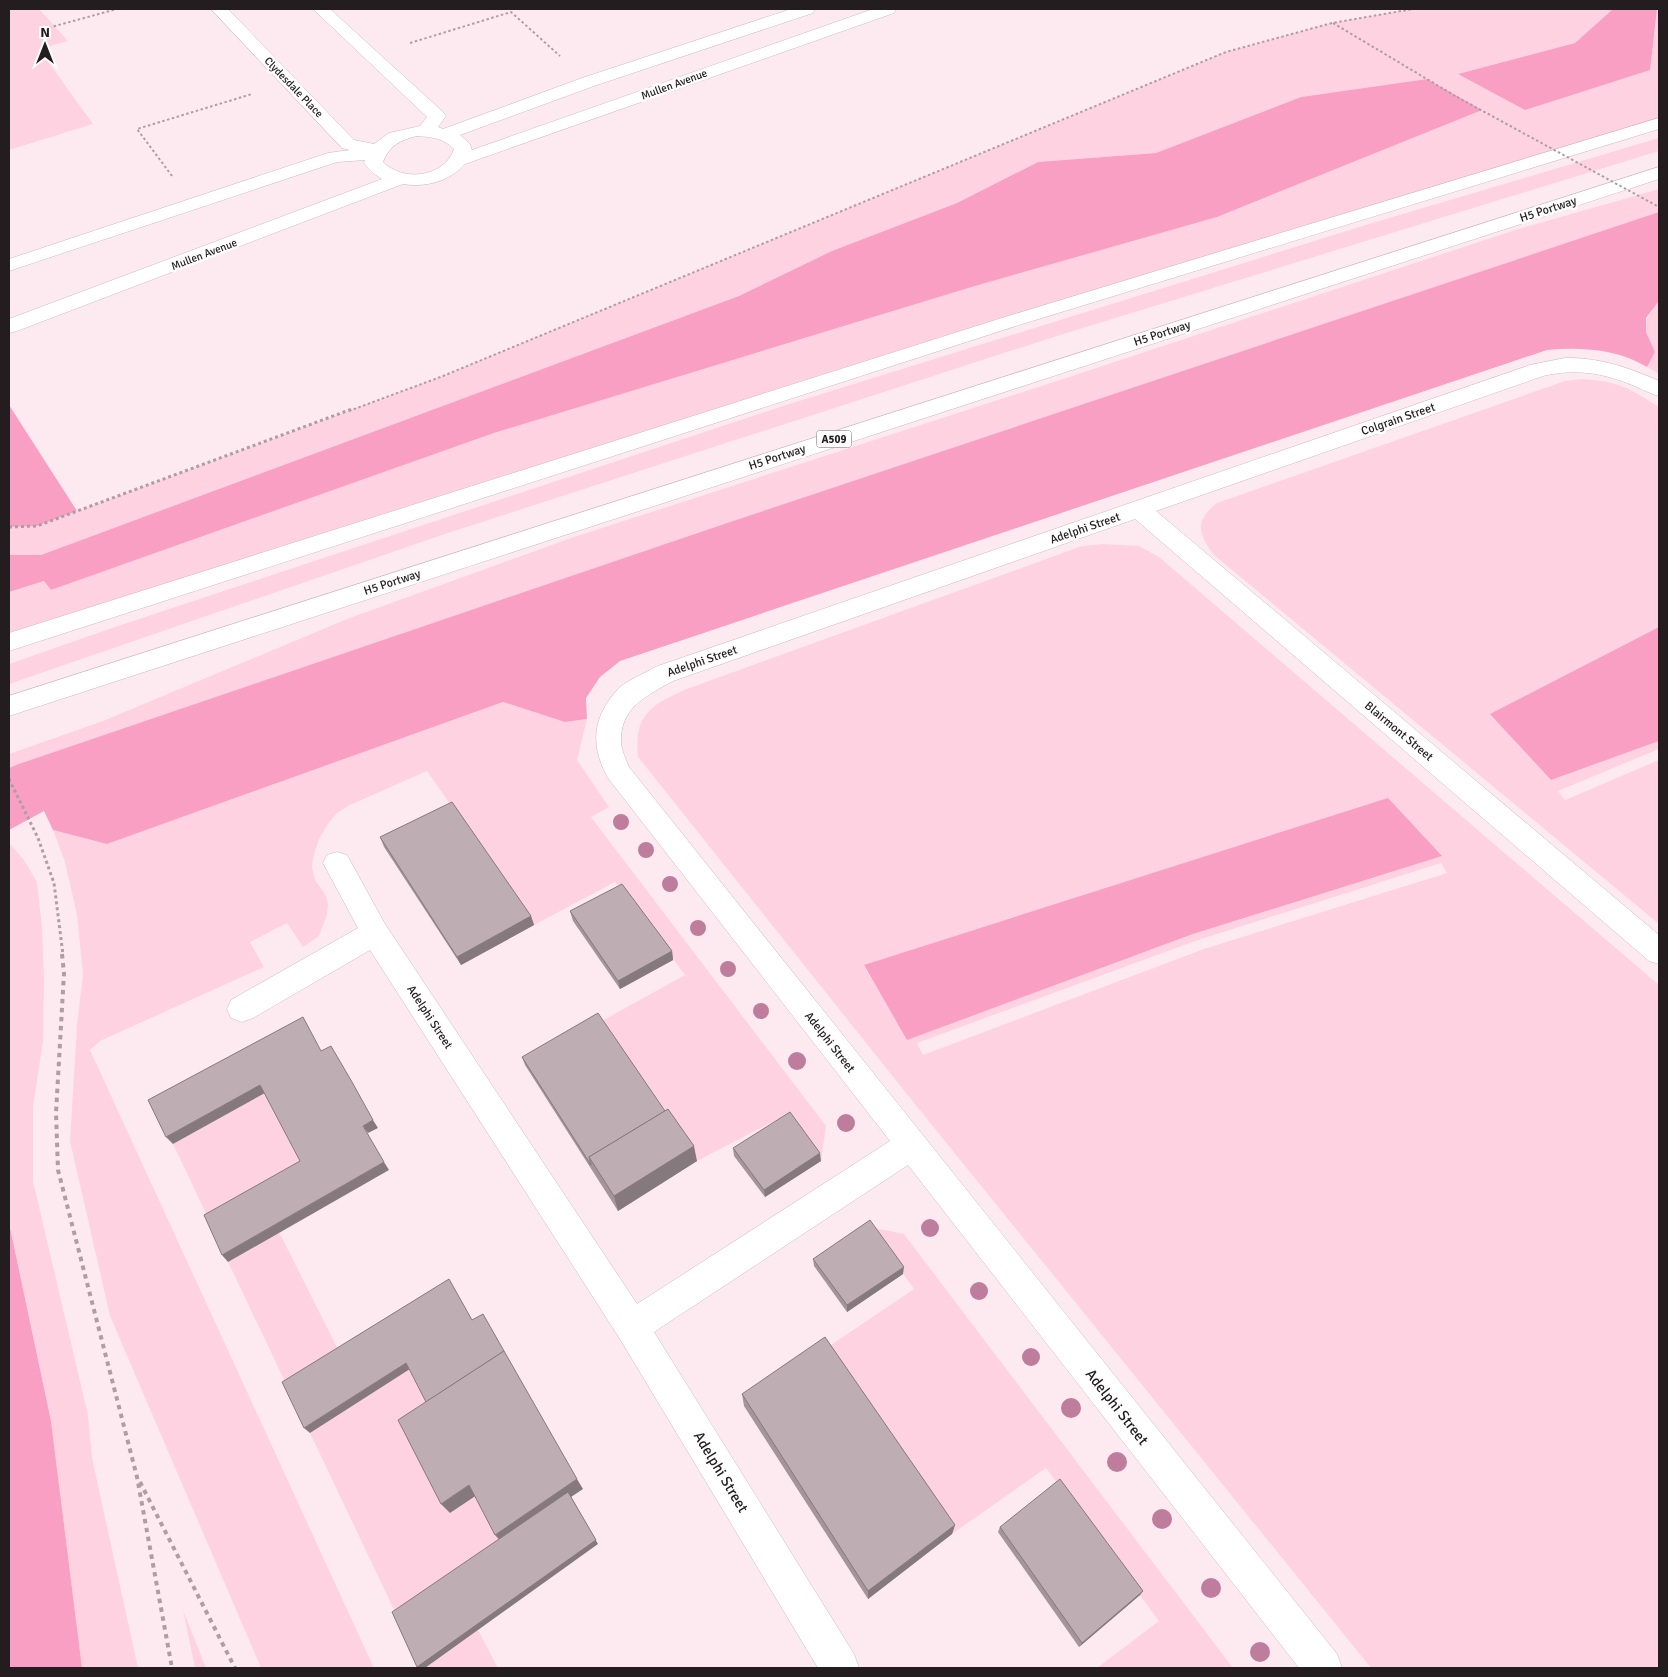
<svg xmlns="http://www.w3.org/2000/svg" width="1668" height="1677" viewBox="0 0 1668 1677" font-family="Signika,sans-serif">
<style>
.green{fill:#ffd2e2;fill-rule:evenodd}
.forest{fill:#fa9fc4}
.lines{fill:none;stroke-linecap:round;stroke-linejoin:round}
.street-casing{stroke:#cdbbc1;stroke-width:1}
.primary-casing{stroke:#cdbbc1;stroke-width:1}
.path-far2{stroke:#ad9ea3;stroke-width:2;stroke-dasharray:2.5 2.5;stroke-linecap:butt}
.path-far1{stroke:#ad9ea3;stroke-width:3;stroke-dasharray:3 3;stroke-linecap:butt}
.path{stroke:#ad9ea3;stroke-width:4;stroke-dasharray:4.5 4.5;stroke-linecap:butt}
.street{fill:#fff;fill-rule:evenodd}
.primary{fill:#fff;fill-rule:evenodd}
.path-bridge{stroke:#ad9ea3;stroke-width:2;stroke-dasharray:2.5 2.5;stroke-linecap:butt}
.tree{fill:#be7d9c}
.wall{fill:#a4959b}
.shaded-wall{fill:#86797e}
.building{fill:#bfadb4;stroke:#86797e}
.labels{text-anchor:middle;stroke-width:5;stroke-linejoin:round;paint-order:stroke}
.far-street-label{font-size:11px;fill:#241d1f;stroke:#fdfdfd}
.shield{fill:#fdfdfd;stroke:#656062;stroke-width:1}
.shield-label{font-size:11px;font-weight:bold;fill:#241d1f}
.street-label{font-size:12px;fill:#241d1f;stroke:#fdfdfd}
.near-street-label{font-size:15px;fill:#241d1f;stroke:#fdfdfd}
</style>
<rect width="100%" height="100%" fill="#fdeaf1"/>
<g class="green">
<polygon points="9,9 39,9 68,41 39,49 93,124 9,150"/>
<polygon points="1413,9 1613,9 1575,43 1458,74 1650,70 1657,9 1659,9 1659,121 1556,151 17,640 9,639 9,592 44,581 51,590 494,433 975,286 1217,217 1481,110 1427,79 1301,97 1156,153 1038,162 957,203 832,251 739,296 41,555 9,555 9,527 37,526 443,376 1226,52 1332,23"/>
<polygon points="1659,138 1659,151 1060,335 445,534 9,684 9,664 115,627 783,406 1369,224"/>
<polygon points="1659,189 1659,212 727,523 9,768 9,754 103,721 347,619 574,537 1057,381 1512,231"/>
<path d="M1659 301V374L1647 367 1655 352C1643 326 1641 325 1659 301Z"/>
<path d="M1581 379C1617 381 1630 388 1659 407V627L1491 714 1551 780 1659 741V749L1558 791 1565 800 1659 760V924L1214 555C1198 534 1194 521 1217 503L1565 381Z"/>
<path d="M1103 544 1139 546 1159 557 1659 985V1668H1371L906 1093 638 757C634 716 649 706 684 690L1082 546ZM1442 856 1193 934 907 1039 864 966ZM1441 863 1447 873 1204 949 923 1055 917 1043 1198 940Z"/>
<polygon points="503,702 565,722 587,719 577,760 609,807 591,817 826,1126 821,1161 786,1115 697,1161 600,1022 685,975 615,882 534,925 427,771 350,805 337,813 328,824 319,839 313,858 312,867 315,880 325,894 328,903 327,915 319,936 303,947 287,923 250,942 264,967 100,1041 90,1050 374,1668 261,1668 110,1316 70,1141 77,1025 83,974 77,915 65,862 53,830 107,844"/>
<polygon points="9,843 24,860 37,882 42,927 44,979 43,1041 33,1107 33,1181 88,1415 92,1458 138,1668 82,1668 51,1421 9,1223"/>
<polygon points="265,1093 305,1169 210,1222 173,1144"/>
<polygon points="870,1227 904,1234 1233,1668 1097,1668 1159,1621 1046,1468 952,1534 825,1349 914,1289"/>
<polygon points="279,1232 341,1355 288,1388 228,1262"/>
<polygon points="410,1369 434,1414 450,1513 477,1495 503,1544 397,1616 310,1433"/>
<polygon points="183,1610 206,1668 195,1668"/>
<polygon points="478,1630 498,1668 425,1668"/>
</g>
<g class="forest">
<polygon points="1613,9 1657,9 1650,70 1525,110 1458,74 1575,43"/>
<polygon points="1427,79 1482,110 1217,217 975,286 494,433 51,590 44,581 9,592 9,555 41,555 739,296 832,251 957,203 1038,162 1156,153 1301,97"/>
<path d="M1659 212V301L1646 318V332L1655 352 1647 367C1617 349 1581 347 1547 350L620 661 600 677 586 698 587 719 565 722 503 702 107 844 53 830 44 811 9 830V768L19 764 727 523Z"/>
<polygon points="9,405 77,511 37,526 9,527"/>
<polygon points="1659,627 1659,741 1551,780 1490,714"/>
<polygon points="1388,798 1442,856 1193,934 907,1040 864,965"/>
<polygon points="9,1223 51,1421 82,1668 9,1668"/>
</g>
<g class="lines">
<defs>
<g id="street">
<path d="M211 9H228L354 140 374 144 389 133 420 126 427 117 313 9H330L443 112 446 116 438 127 443 129 582 78 791 9H815L813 13 594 86 460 135 470 144 472 150 873 9H896L894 13 465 164C450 181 425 188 403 184L17 331 9 333V319L382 179C375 175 369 170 364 163L365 160 337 162 9 271V259L328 153 350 150 342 148ZM417 136C432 137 443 138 454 149 444 178 403 182 383 162 389 146 400 140 417 136Z"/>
<path d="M1565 358C1598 357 1630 368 1659 381V396C1648 393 1638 387 1627 383 1599 372 1572 369 1543 376L1156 511 1659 935V964L1649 961 1135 519 673 681C646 696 619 708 621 744 622 751 626 760 629 767L1337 1654 1342 1668H1299L908 1165 654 1332 854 1654 859 1668H818L620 1339 370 950 253 1018 242 1022 231 1018 227 1009 231 1000 358 928 323 863 327 855 337 852 347 855 385 924 637 1304 890 1141 608 778C590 745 592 718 618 689 627 680 644 674 655 667L1530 365Z"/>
</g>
<g id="primary">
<polygon points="1659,118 1659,129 1019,325 9,651 9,633 1005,317"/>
<polygon points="1659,167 1659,179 9,716 9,696"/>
</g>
</defs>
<use href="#street" class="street-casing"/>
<use href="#primary" class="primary-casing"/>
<g class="path-far2">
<polyline points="1333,23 1457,97"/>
<polyline points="44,29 117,9"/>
<polyline points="410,43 511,12 560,56"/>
<polyline points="172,176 137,129 252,94"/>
<polyline points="349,411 443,376 1226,52 1332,23 1413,9"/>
</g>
<g class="path-far1">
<polyline points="9,527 37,526 352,409"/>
<polyline points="9,779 38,838 54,883 63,955"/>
</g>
<g class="path">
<polyline points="62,954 64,973 56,1113 58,1170 137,1477 172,1668"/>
<polyline points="140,1482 235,1668"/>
</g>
<use href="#street" class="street"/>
<use href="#primary" class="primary"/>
<polyline class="path-bridge" points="1457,97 1659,207"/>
</g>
<g class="tree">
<circle cx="621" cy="822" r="8"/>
<circle cx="646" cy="850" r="8"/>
<circle cx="670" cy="884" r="8"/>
<circle cx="698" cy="928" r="8"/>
<circle cx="728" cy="969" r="8"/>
<circle cx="761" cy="1011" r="8"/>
<circle cx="797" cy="1061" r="9"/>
<circle cx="846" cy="1123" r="9"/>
<circle cx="930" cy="1228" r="9"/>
<circle cx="979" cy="1291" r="9"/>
<circle cx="1031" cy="1357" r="9"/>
<circle cx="1071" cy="1408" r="10"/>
<circle cx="1117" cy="1462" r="10"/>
<circle cx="1162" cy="1519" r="10"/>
<circle cx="1211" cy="1588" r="10"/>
<circle cx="1260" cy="1652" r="10"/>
</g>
<g class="wall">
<polygon points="380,837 531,916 534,925 461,965 384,847"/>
<polygon points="570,911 672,951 673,960 620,989 573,921"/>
<polygon points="522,1057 697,1161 618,1211 525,1065"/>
<polygon points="733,1148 821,1161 765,1197 734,1156"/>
<polygon points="813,1259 903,1274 847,1312 814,1266"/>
<polygon points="742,1394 955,1525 952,1534 868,1599 744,1406"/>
<polygon points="1000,1527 1143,1591 1140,1595 1079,1647 998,1532"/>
</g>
<g class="shaded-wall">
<polygon points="531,916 534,925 461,965 457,957"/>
<polygon points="672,951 673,960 620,989 618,981"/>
<polygon points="260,1085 265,1093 173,1144 166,1137"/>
<polygon points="373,1120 378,1128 368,1133 363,1126"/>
<polygon points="694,1146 697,1161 618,1211 614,1196"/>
<polygon points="820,1153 821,1161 765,1197 764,1190"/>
<polygon points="384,1162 389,1170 228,1262 222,1255"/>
<polygon points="904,1267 903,1274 847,1312 847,1305"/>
<polygon points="406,1363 410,1369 310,1433 304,1428"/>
<polygon points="577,1479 583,1489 571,1497 598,1544 425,1668 419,1668 417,1667 503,1544 495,1535"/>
<polygon points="469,1485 477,1495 450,1513 441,1504"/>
<polygon points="955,1525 952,1534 868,1599 868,1591"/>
<polygon points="1143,1591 1140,1595 1079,1647 1082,1643"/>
</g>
<g class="building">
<polygon points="452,802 531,916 457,957 380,837"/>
<polygon points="622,884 672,951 618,981 570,911"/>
<polygon points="598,1013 665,1111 589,1157 591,1165 522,1057"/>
<polygon points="303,1017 321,1051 331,1046 352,1082 373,1120 363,1126 384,1162 222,1255 204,1215 300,1161 260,1085 166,1137 148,1100"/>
<polygon points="668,1109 694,1146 614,1196 589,1157"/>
<polygon points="790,1112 820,1153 764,1190 733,1148"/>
<polygon points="870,1220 904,1267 847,1305 813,1259"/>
<polygon points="449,1279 472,1320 483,1314 504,1351 426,1402 406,1363 304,1428 282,1382"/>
<polygon points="825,1337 955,1525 868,1591 742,1394"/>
<polygon points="504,1351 577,1479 495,1535 469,1485 441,1504 398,1420"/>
<polygon points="1060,1479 1143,1591 1082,1643 1000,1527"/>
<polygon points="568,1492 596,1540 417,1667 392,1612"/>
</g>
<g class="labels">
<g class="far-street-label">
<text transform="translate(674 84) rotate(-20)" y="4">Mullen Avenue</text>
<text transform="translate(294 87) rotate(46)" y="4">Clydesdale Place</text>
<text transform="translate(204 254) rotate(-21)" y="4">Mullen Avenue</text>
</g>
<rect class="shield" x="816.5" y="430.5" width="35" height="17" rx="4"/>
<g class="shield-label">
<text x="834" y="443">A509</text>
</g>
<g class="street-label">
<text transform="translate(1548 209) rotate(-18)" y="4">H5 Portway</text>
<text transform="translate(1162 333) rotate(-18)" y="4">H5 Portway</text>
<text transform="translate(1398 419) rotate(-19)" y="4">Colgrain Street</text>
<text transform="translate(777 457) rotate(-18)" y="4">H5 Portway</text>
<text transform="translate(1085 528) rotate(-19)" y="4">Adelphi Street</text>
<text transform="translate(392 582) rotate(-18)" y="4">H5 Portway</text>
<text transform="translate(702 661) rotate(-19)" y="4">Adelphi Street</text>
<text transform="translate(1399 731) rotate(40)" y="4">Blairmont Street</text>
<text transform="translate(430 1017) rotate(57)" y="4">Adelphi Street</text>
<text transform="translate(830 1042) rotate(52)" y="4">Adelphi Street</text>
</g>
<g class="near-street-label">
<text transform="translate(1117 1407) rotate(52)" y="5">Adelphi Street</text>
<text transform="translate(721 1472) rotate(59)" y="5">Adelphi Street</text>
</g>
</g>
<rect width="1668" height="1677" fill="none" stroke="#241d1f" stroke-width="20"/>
<g transform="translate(45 45)" stroke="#fdfdfd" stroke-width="4" paint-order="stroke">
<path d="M0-4L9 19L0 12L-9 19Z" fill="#241d1f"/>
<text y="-8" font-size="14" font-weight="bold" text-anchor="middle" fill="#241d1f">N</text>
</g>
</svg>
